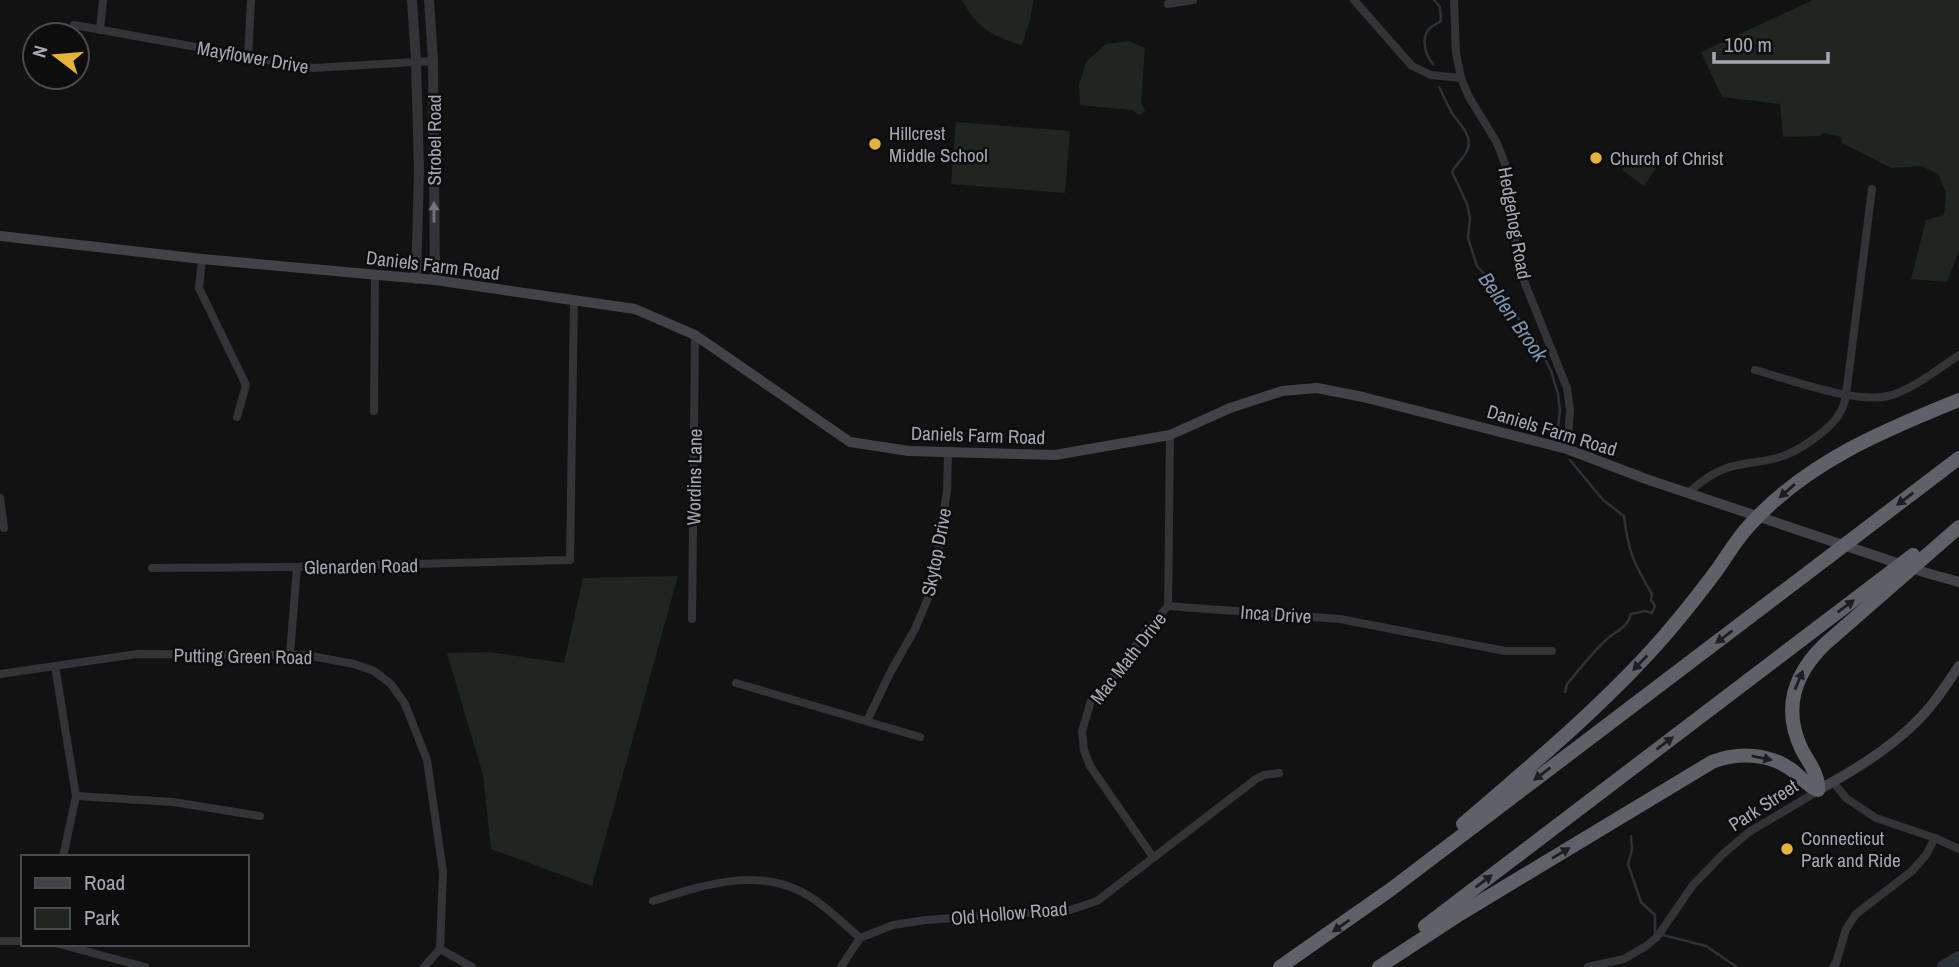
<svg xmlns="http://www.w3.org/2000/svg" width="1959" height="967" viewBox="0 0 1959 967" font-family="'Archivo Narrow',sans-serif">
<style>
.green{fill:#1e261f}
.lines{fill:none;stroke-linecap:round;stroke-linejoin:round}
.stream{stroke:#2b3238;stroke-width:2.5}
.river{stroke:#2b3238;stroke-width:14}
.minor{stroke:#333438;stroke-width:8}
.tertiary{stroke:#333438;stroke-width:10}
.secondary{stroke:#414348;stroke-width:10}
.motorway{stroke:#5f6169;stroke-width:14}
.oneway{fill:#71747c}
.oneway2{fill:#1d1e20}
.poi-dot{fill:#e4b339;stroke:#0d0d0e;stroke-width:2.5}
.labels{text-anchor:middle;stroke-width:5;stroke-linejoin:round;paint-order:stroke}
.street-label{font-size:19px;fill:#a4a8b3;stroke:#0d0d0e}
.poi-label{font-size:19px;fill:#a4a8b3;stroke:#0d0d0e;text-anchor:start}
.water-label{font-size:21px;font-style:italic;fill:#7d94ac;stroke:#0d0d0e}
</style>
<rect width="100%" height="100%" fill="#121213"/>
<g class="green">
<path d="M962 0H1033L1031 16 1022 45C993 37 977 28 962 0Z"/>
<polygon points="1813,0 1959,0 1959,251 1947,282 1911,279 1926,220 1944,215 1946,193 1938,174 1921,166 1891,168 1842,143 1841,137 1824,133 1819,136 1783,137 1780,104 1722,97 1701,52"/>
<polygon points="1129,41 1145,48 1141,102 1145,111 1139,115 1132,110 1080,105 1079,85 1086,62 1106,44"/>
<polygon points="956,122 1070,131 1065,193 951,184"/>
<polygon points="1634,152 1656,168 1644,186 1622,170"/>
<polygon points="678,576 592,886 491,849 483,775 447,653 490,652 564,663 583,578"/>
</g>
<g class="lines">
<g class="stream">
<path d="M1433 64C1425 55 1420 36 1431 27 1435 25 1438 23 1441 21L1440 7 1434 0"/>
<path d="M1439 87C1444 96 1447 105 1452 113 1459 124 1472 134 1468 148 1465 158 1456 163 1452 172L1467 204 1470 218 1468 238 1477 266 1501 293 1527 331 1536 341 1551 371 1558 394 1560 411 1557 435"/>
<path d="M1565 692 1567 684C1579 670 1591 654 1605 641 1615 631 1627 629 1631 614L1645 611 1652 613 1655 606 1651 600 1652 594C1634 564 1628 551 1624 516L1603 500 1570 460"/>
<polyline points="1631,836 1632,850 1628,864 1641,902 1655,915 1655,933 1706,946 1737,967"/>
</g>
<polyline class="river" points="1944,967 1959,958"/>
<g class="minor">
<polyline points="1354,0 1412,66 1431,75 1461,78"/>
<polyline points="1454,0 1456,53 1461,78 1469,97 1497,143 1505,164 1509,186 1515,239 1524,281 1567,388 1570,410 1567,449"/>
<polyline points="1168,4 1193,0"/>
<polyline points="74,25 313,68 433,61"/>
<polyline points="100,30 103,0"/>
<polyline points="248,56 251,0"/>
<polyline points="202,259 199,288 246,385 237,417"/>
<path d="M1755 370C1788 379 1855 404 1888 396 1909 392 1941 367 1959 355"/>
<polyline points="374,411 375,276"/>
<path d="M1688 493C1699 483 1710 474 1724 469 1741 462 1759 463 1777 458 1797 453 1832 429 1841 411 1844 406 1845 400 1846 395L1872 189"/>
<polyline points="0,498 4,528"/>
<polyline points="152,568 297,567 570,560 574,301"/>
<polyline points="1168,606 1340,619 1505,651 1552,651"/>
<polyline points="1168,606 1170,435"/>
<polyline points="692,619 695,335"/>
<polyline points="290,654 297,567"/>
<polyline points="55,666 76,796 63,857"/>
<polyline points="0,674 137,654 306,655 354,664 374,671 391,684 405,704 427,760 443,872 440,949 424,967"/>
<polyline points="736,683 920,737"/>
<polyline points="867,721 890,673 915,629 933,586 947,491 948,453"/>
<polyline points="1833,782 1846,798 1876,818 1935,838 1959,849"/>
<polyline points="76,796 173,802 260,816"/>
<polyline points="1153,857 1090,766 1084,750 1082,731 1091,701 1120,669 1142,636 1168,606"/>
<path d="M653 901C707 884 764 864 815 900 831 911 845 925 860 938"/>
<polyline points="0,941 23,941"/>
<polyline points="59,944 145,967"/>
<polyline points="440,949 472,967"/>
<polyline points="841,967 860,938 893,925 926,920 1070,910 1097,901 1256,779 1264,775 1279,773"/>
<polyline points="1588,967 1624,959 1646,946 1657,937 1693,885 1723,854 1749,832 1818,791"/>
<polyline points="1833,967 1836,963 1846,929 1856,914 1912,871 1926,855 1935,838"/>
</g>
<g class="tertiary">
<polyline points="412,0 416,62 419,170 416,279"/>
<polyline points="429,0 433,61 435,280"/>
</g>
<g class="secondary">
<polyline points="0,236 202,259 435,280 635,309 695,335 850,442 909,451 1055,455 1170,435 1230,408 1282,391 1317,388 1363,397 1567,449 1646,479 1930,574 1959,582"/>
<path d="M1818 790C1853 771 1888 750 1916 722 1933 706 1946 685 1959 666"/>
</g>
<g class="motorway">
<path d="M1463 824C1527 769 1593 714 1650 652 1674 626 1696 598 1717 570 1727 556 1736 540 1748 527 1805 463 1882 431 1959 400"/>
<polyline points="1425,926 1913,555"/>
<polyline points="1280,967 1390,890 1959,458"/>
<path d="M1379 967 1460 914 1712 762C1738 752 1769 753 1792 770 1801 777 1807 786 1818 790 1819 775 1809 763 1802 750 1782 709 1794 674 1825 644L1959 527"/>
</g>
</g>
<defs><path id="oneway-solid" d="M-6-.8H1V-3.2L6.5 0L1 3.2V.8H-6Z" transform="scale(1.75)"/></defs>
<use class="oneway" href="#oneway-solid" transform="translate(434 212) rotate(-90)"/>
<g class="oneway2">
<use href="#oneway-solid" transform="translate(1787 491) rotate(139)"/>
<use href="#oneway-solid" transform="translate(1905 499) rotate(143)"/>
<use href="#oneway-solid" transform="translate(1846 606) rotate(-37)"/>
<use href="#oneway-solid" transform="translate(1724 637) rotate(143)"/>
<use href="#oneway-solid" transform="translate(1640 663) rotate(134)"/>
<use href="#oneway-solid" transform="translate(1799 680) rotate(-67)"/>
<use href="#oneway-solid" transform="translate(1665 743) rotate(-37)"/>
<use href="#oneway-solid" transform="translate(1762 758) rotate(12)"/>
<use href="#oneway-solid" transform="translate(1542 774) rotate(143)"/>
<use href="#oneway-solid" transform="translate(1561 853) rotate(-31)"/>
<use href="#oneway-solid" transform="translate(1484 881) rotate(-37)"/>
<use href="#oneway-solid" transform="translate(1341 926) rotate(145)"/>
</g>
<g class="poi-dot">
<circle cx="875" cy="144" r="7"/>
<circle cx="1596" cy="158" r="7"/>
<circle cx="1787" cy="849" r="7"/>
</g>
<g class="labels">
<g class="street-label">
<text transform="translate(253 57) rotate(10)" y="7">Mayflower Drive</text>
<text transform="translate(434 140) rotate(-90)" y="7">Strobel Road</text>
<text transform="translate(1515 223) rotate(80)" y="7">Hedgehog Road</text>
<text transform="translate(433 265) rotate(7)" y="7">Daniels Farm Road</text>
<text transform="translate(1552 430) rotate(17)" y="7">Daniels Farm Road</text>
<text transform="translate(978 435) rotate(2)" y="7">Daniels Farm Road</text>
<text transform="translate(694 477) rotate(-89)" y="7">Wordins Lane</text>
<text transform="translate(936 552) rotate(-79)" y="7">Skytop Drive</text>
<text transform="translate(361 566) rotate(-1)" y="7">Glenarden Road</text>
<text transform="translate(1276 614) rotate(4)" y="7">Inca Drive</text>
<text transform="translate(243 656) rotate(1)" y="7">Putting Green Road</text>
<text transform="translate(1128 658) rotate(-52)" y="7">Mac Math Drive</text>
<text transform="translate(1763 805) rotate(-33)" y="7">Park Street</text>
<text transform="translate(1009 913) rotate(-5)" y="7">Old Hollow Road</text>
</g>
<g class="poi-label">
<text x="889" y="140">Hillcrest<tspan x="889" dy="22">Middle School</tspan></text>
<text x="1610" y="165">Church of Christ</text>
<text x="1801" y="845">Connecticut<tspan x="1801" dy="22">Park and Ride</tspan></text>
</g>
<g class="water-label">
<text transform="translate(1513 317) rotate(55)" y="7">Belden Brook</text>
</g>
</g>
<rect x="21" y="855" width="228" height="91" fill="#0d0d0e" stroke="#494b50" stroke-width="2"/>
<rect x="35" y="878" width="35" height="10" fill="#414348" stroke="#494b50" stroke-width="2"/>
<text x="84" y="890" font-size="21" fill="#a4a8b3">Road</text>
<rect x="35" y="908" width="35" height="21" fill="#1e261f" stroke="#494b50" stroke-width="2"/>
<text x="84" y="925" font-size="21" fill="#a4a8b3">Park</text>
<g transform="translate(56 56) rotate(286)"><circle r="33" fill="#0d0d0e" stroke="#494b50" stroke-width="2"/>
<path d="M0-5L12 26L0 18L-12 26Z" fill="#e4b339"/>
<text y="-10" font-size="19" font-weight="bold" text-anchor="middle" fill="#a4a8b3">N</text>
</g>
<path d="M1714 52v10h114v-10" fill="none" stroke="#a4a8b3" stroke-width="3.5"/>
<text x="1724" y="52" font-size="21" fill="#a4a8b3" stroke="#0d0d0e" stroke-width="5" paint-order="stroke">100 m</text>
</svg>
